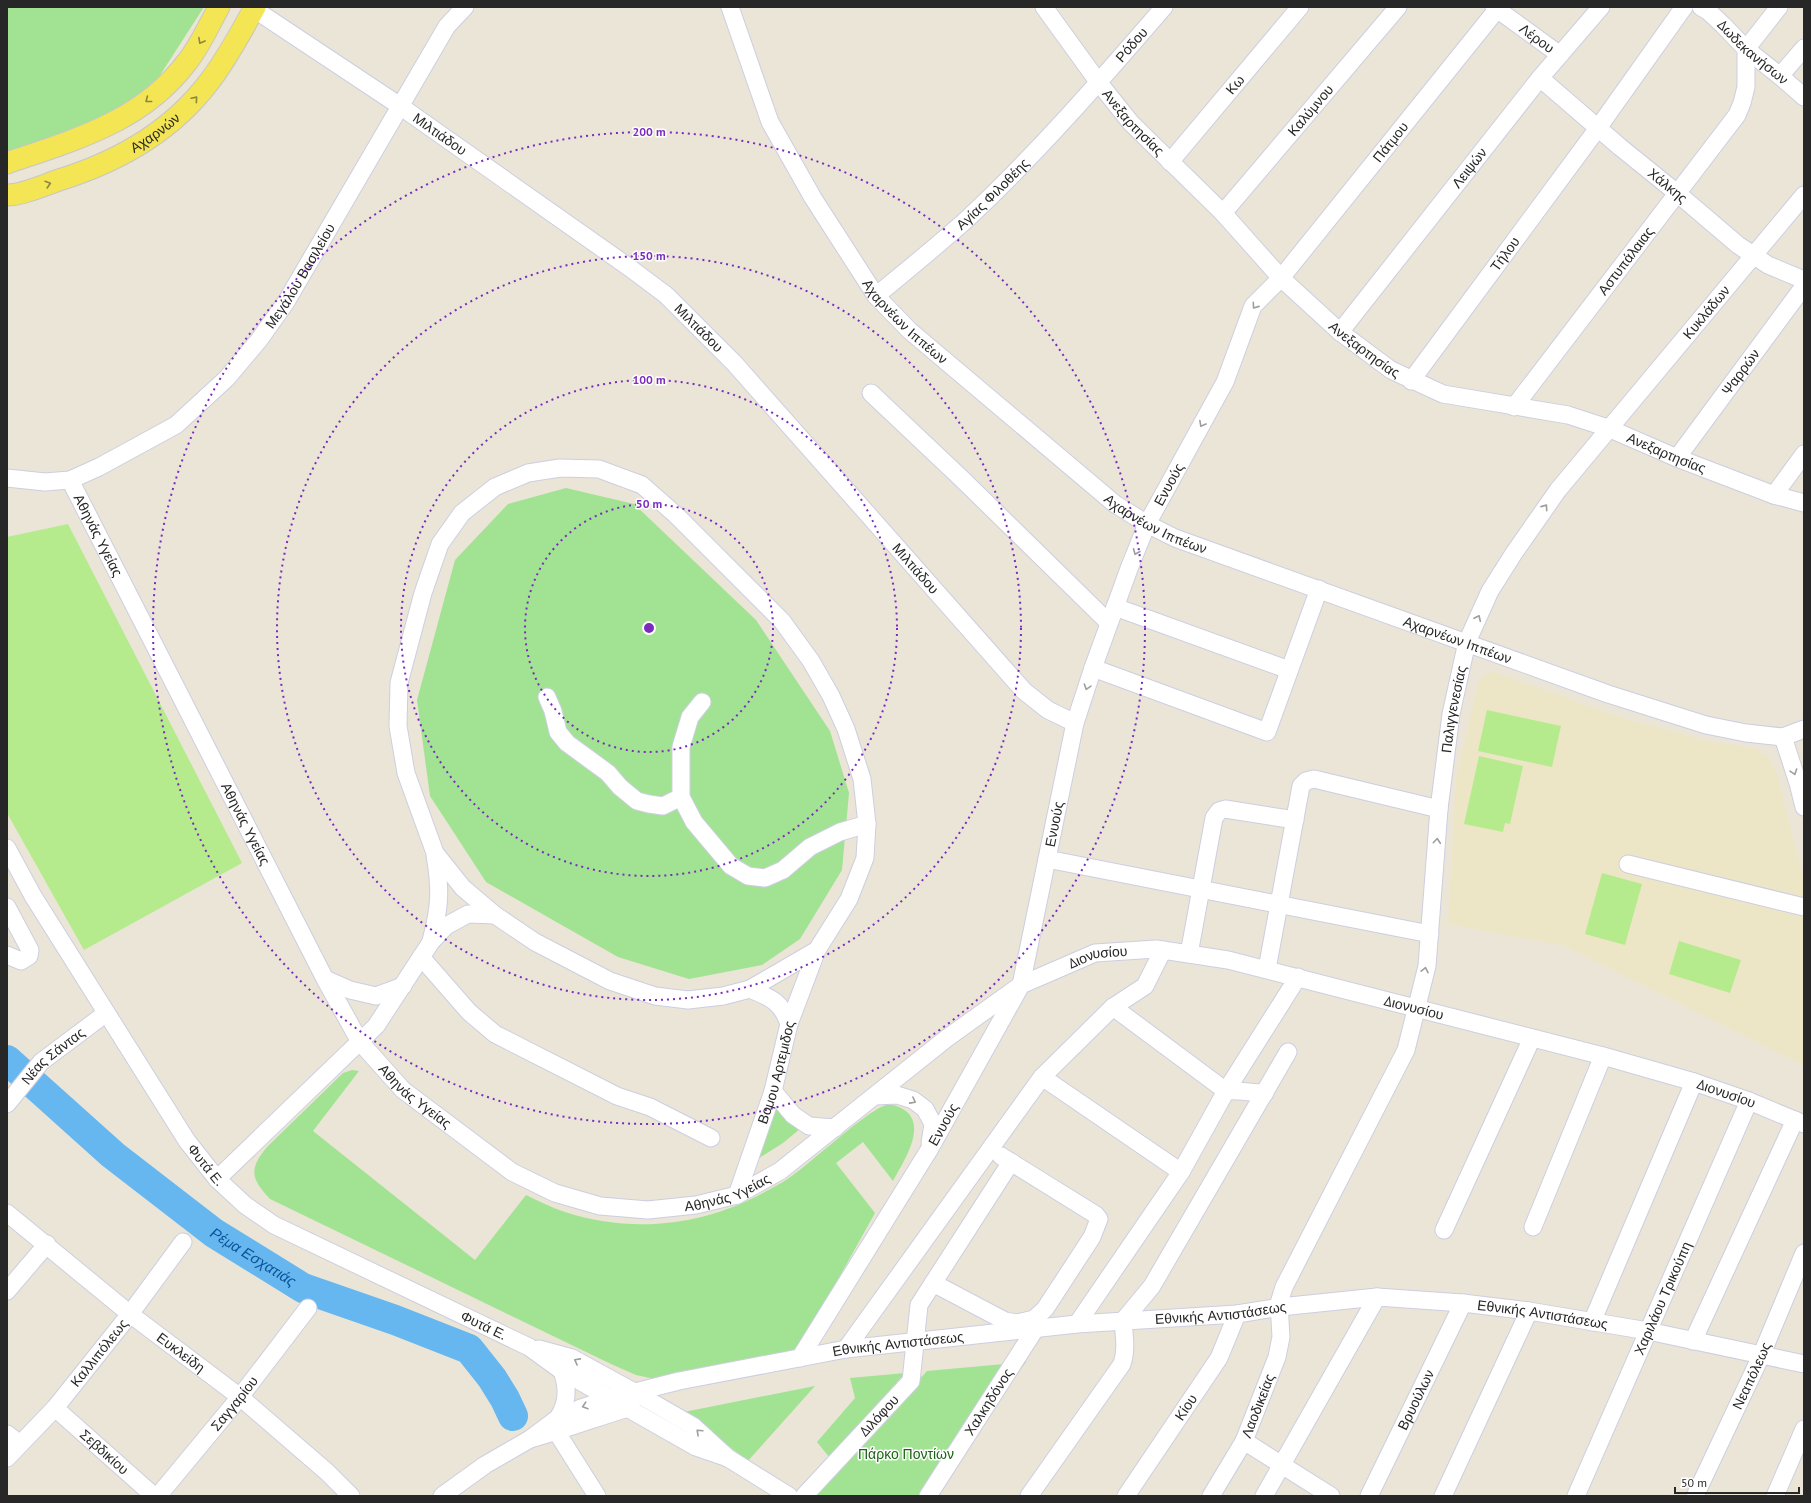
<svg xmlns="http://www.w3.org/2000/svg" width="1811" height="1503" viewBox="0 0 1811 1503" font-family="'PT Sans',sans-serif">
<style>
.education{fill:#ede6c6}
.green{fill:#a1e392}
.pitch{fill:#b5eb8d}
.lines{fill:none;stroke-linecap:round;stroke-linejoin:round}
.river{stroke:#66b7f0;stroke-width:30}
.minor-casing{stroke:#cdcee1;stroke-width:19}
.major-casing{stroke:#c7c7c7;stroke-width:23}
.minor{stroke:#fff;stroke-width:17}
.major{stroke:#f3e554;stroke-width:21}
.oneway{stroke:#8d863e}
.oneway2{stroke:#9e9e9e}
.ring{fill:none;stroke:#7b2cbf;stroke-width:2;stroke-dasharray:2 4}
.labels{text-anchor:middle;stroke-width:3;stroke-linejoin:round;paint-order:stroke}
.street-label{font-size:14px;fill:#272727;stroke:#fff}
.park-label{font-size:14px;fill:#1c6317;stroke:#fff}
.water-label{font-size:15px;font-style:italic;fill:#0a5297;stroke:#fff}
.centre{fill:#7b2cbf;stroke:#fff;stroke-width:2}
.ring-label{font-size:12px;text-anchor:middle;font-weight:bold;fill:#7b2cbf;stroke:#fff;stroke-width:3;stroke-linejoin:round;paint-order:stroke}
</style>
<rect width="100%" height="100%" fill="#eae5d7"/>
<polygon class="education" points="1494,672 1626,719 1716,743 1754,748 1770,758 1777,774 1804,881 1804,1066 1565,946 1448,924 1456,778 1478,684 1484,675"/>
<g class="green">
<polygon points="7,7 204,7 155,83 112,119 7,153"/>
<polygon points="566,488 634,504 756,620 830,731 849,793 842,870 800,939 762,965 689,979 618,957 486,882 430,796 417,700 455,560 508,504"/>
<path d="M352 1070 359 1071 313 1131 475 1260 526 1195C539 1201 552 1208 565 1212 636 1235 709 1225 772 1188 779 1184 787 1180 793 1175 811 1163 871 1107 887 1105 894 1104 902 1108 907 1112 926 1129 902 1164 893 1181L863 1142 836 1163 875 1213 807 1335 791 1353 655 1379 636 1375 611 1364 270 1199C250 1178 249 1168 268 1146L343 1073Z"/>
<polygon points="773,1105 782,1115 801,1128 783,1143 756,1160"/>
<polygon points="1026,1362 926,1496 819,1496 815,1493 927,1371"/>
<polygon points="905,1373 830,1458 817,1442 855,1398 850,1378"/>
<polygon points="815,1386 748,1461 684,1412"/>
</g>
<g class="pitch">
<polygon points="68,524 242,863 84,950 7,813 7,537"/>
<polygon points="1487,710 1561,726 1552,767 1478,751"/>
<polygon points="1479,756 1523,766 1510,824 1505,823 1503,832 1464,824"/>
<polygon points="1602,873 1642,884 1625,945 1585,934"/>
<polygon points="1679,941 1741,960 1730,993 1669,974"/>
</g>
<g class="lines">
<path class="river" id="s1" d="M7 1060 113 1155 214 1233 303 1288 395 1320 469 1349 492 1378 505 1399 513 1416"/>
<defs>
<g id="minor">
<path id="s2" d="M730 7 770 122 813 198 876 296 910 331 1115 504 1147 524 1175 538 1608 694 1706 725 1746 733 1783 737 1804 729"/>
<path id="s3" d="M1044 7 1099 83 1131 123 1223 213 1281 278 1340 332 1391 370 1443 394 1568 415 1608 428 1677 458 1774 495 1804 503"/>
<path id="s4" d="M1494 7 1560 55"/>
<path id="s5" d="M1701 7 1708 11 1723 25 1746 49 1780 76 1804 97"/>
<path id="s6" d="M254 9 400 106 630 268 666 295 735 364 1024 691 1048 710 1075 723"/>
<polyline points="1780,76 1804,48"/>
<path id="s7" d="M1540 78 1620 147 1677 193 1738 245 1768 265 1804 280"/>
<path id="s8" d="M1170 162 1300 7"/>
<path id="s9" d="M1223 213 1398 7"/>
<path id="s10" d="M876 296C906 271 937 246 966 220 1037 154 1101 80 1164 7"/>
<path id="s11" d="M1340 332 1540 78 1601 7"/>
<path id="s12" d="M1411 381 1598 128 1684 7"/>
<polyline points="871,393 962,479 1109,623"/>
<path id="s13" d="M1514 407 1737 115 1742 103 1746 87V49L1779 7"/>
<path id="s14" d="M1677 458 1804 286"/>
<path id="s15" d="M7 478 45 482 70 480 99 467 176 425 227 378 259 340 286 302 447 26 465 7"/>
<path id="s16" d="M70 480 325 979 360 1042 403 1090 512 1172 555 1193 600 1206 648 1210 696 1205 737 1195 780 1171 947 1038 1021 985 1095 953 1156 949 1228 960 1603 1056 1694 1082 1749 1101 1804 1124"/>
<polyline points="1774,495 1804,454"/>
<polyline points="1115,607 1289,670"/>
<polyline points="1093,668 1267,732 1319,589"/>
<polyline points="547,697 553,711 558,732 567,743 608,773 620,787 637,801 649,804 663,806 681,797"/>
<polyline points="702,702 690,717 681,747 681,797 694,822 731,866 748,876 765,878 783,870 810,847 840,832 867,824"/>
<polyline points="1783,737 1798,783 1804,807"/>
<path id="s17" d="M7 848 33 896 187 1141 217 1179 245 1205 274 1225 529 1347 562 1371 696 1447 728 1458"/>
<polyline points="1047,859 1430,934"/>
<polyline points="1628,864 1804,907"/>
<polyline points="7,907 30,950 29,956 21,961 7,955"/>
<path d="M431 941C440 907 441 890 435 855"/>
<polyline points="1189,954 1214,818 1219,811 1225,809 1295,820"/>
<polyline points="421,957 469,1012 495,1034 617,1096 650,1107 711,1138"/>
<polyline points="1267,969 1301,786 1306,781 1314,779 1439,809"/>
<polyline points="325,979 350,990 376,996 403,986"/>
<path d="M750 989C771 998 781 1001 789 1024"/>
<path d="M1113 1007 1226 1091C1240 1090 1251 1093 1265 1093"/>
<polyline points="1042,1077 1181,1172"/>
<polyline points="773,1091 793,1115 809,1126 835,1128"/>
<polyline points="875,1096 897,1095 913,1100 925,1109 933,1124 930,1143"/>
<path id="s18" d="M7 1104 41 1062 105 1014"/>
<polyline points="217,1179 376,1026 431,942 446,926 468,914 495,915"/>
<path id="s19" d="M737 1195 773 1091 789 1024 817 950 849 899 865 858 867 824 862 779 846 729 831 696 811 661 782 621 676 515 642 485 599 469 560 468 528 473 495 487 462 513 440 544 423 593 399 683 398 726 406 773 435 853 463 888 495 915 535 942 610 981 655 996 688 1000 723 996 750 989 817 950"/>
<path id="s20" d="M7 1213 130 1314 240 1397 327 1472 351 1496"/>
<polyline points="1533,1227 1603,1056"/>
<polyline points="1444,1230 1532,1038"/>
<polyline points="933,1283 1005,1321 1017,1323 1034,1319 1045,1309 1092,1237 1099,1219 1096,1215 1001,1156"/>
<polyline points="7,1291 47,1244"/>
<polyline points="1592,1322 1694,1082"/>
<polyline points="1077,1324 1181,1172 1226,1091 1298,977"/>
<polyline points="1693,1341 1795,1120"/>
<polyline points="539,1349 572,1358 636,1393 693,1426 728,1458 789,1496"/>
<polyline points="846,1349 1042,1077 1113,1007 1145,986 1163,950"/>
<path id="s21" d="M800 1358 929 1150 1021 985 1075 723 1093 668 1130 566 1147 524 1225 382 1253 306 1281 278 1499 7"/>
<path id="s22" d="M636 1393 628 1408C595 1418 563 1430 530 1439L558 1418 581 1408 611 1398 679 1381 846 1349 1077 1324 1237 1314 1280 1307 1377 1297 1463 1303 1529 1311 1648 1331 1804 1364"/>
<path id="s23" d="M55 1408 154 1496"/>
<path d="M558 1418C568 1403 568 1387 562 1371"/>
<polyline points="556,1431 597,1496"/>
<polyline points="7,1434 20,1444"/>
<polyline points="1244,1441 1331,1496"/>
<path id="s24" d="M7 1458 55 1408 130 1314 183 1242"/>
<path id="s25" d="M158 1496 240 1397 308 1308"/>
<polyline points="442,1496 485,1465 530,1439"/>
<path id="s26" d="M804 1496 911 1381 919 1305 1011 1162"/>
<path id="s27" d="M928 1496 1036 1328"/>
<path d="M1029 1496 1122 1364C1127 1350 1124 1335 1123 1321L1152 1286 1288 1052"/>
<path id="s28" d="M1126 1496 1219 1358 1237 1314"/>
<path id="s29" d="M1211 1496 1244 1441 1277 1357 1281 1337 1279 1303 1284 1287 1406 1050 1427 966 1439 809 1451 714 1467 642 1490 591 1514 553 1558 490 1804 195"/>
<polyline points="1264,1496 1377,1297"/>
<path id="s30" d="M1369 1496 1463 1303"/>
<polyline points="1443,1496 1529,1311"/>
<path id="s31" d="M1576 1496 1749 1101"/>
<path id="s32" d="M1695 1496 1761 1356 1804 1253"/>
<polyline points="1775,1496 1804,1429"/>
</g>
<g id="major">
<path d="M7 163C74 140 142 122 187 62 200 46 209 25 219 7"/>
<path id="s33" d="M7 195C23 195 44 185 59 180 117 162 172 131 209 82 227 59 241 32 255 7"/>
</g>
</defs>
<use href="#minor" class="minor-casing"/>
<use href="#major" class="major-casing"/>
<use href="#minor" class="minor"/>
<use href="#major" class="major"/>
</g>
<defs><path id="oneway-chevron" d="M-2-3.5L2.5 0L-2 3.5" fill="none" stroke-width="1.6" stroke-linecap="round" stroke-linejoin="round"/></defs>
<g class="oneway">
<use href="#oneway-chevron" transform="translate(201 41) rotate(119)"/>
<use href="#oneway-chevron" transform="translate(195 99) rotate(-49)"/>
<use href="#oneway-chevron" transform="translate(148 100) rotate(142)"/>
<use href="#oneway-chevron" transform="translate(48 184) rotate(-17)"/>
</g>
<g class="oneway2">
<use href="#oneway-chevron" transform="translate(1255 306) rotate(125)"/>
<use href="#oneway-chevron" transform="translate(1202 424) rotate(119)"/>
<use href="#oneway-chevron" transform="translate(1545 507) rotate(-55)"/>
<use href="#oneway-chevron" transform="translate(1136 552) rotate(113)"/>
<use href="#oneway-chevron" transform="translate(1478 618) rotate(-65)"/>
<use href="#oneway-chevron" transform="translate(1087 687) rotate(108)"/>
<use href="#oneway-chevron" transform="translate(1794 772) rotate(72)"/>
<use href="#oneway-chevron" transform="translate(1437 841) rotate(-85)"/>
<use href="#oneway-chevron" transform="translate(1425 970) rotate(-78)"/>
<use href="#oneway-chevron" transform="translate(913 1101) rotate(28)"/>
<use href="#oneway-chevron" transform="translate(577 1361) rotate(-152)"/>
<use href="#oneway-chevron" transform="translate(585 1406) rotate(162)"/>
<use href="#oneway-chevron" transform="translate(699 1432) rotate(-137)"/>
</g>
<g class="ring">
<circle cx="649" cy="628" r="124"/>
<circle cx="649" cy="628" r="248"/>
<circle cx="649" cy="628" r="372"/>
<circle cx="649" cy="628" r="496"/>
</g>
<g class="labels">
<g class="street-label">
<text dy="5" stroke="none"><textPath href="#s4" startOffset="53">Λέρου</textPath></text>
<text dy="5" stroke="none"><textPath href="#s10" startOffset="359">Ρόδου</textPath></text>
<text dy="5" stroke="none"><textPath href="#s5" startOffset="69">Δωδεκανήσων</textPath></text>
<text dy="5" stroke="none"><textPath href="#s8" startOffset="101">Κω</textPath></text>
<text dy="5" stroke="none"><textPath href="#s9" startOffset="135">Καλύμνου</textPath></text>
<text dy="5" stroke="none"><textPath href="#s3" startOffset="146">Ανεξαρτησίας</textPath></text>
<text dy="5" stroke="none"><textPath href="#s33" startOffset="162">Αχαρνών</textPath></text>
<text dy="5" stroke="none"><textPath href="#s6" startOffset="224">Μιλτιάδου</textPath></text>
<text dy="5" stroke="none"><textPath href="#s21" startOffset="1370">Πάτμου</textPath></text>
<text dy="5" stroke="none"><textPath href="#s11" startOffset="209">Λειψών</textPath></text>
<text dy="5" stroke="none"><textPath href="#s7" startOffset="167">Χάλκης</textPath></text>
<text dy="5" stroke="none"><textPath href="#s10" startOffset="155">Αγίας Φιλοθέης</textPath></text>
<text dy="5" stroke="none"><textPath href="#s12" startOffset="158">Τήλου</textPath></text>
<text dy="5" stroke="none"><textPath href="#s13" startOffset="184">Αστυπάλαιας</textPath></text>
<text dy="5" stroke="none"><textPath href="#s15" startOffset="378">Μεγάλου Βασιλείου</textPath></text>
<text dy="5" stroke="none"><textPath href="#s29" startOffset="1315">Κυκλάδων</textPath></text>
<text dy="5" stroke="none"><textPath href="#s2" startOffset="364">Αχαρνέων Ιππέων</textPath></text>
<text dy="5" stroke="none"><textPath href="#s6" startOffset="548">Μιλτιάδου</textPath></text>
<text dy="5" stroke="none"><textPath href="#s3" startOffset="471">Ανεξαρτησίας</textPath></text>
<text dy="5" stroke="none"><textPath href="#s14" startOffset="107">Ψαρρών</textPath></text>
<text dy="5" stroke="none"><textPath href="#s3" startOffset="794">Ανεξαρτησίας</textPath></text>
<text dy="5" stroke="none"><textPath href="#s21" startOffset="958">Ενυούς</textPath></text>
<text dy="5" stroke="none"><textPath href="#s2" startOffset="688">Αχαρνέων Ιππέων</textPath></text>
<text dy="5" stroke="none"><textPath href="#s16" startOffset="62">Αθηνάς Υγείας</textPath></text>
<text dy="5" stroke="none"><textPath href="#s6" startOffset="872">Μιλτιάδου</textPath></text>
<text dy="5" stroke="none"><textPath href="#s2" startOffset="1012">Αχαρνέων Ιππέων</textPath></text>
<text dy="5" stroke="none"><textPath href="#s29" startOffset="837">Παλιγγενεσίας</textPath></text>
<text dy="5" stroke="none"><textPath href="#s16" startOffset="386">Αθηνάς Υγείας</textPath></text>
<text dy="5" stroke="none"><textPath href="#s21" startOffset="598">Ενυούς</textPath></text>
<text dy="5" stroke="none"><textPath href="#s16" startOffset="1503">Διονυσίου</textPath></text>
<text dy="5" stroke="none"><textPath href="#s16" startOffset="1827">Διονυσίου</textPath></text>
<text dy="5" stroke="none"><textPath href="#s18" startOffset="67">Νέας Σάντας</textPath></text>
<text dy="5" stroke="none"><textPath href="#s19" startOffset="129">Βομου Αρτεμιδος</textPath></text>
<text dy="5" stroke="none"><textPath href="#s16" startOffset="2151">Διονυσίου</textPath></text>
<text dy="5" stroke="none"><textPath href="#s16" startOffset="710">Αθηνάς Υγείας</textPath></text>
<text dy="5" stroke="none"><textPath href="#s21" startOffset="274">Ενυούς</textPath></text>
<text dy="5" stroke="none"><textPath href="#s17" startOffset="374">Φυτά Ε.</textPath></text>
<text dy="5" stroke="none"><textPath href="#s16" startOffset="1058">Αθηνάς Υγείας</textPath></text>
<text dy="5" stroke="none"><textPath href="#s31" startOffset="216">Χαριλάου Τρικούπη</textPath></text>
<text dy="5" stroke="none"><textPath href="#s22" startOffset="828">Εθνικής Αντιστάσεως</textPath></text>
<text dy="5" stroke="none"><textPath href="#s22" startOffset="1152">Εθνικής Αντιστάσεως</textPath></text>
<text dy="5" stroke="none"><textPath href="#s17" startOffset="698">Φυτά Ε.</textPath></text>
<text dy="5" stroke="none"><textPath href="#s22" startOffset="504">Εθνικής Αντιστάσεως</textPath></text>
<text dy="5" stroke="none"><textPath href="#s20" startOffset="223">Ευκλείδη</textPath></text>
<text dy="5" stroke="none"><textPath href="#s24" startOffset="140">Καλλιπόλεως</textPath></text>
<text dy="5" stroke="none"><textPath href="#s32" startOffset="133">Νεαπόλεως</textPath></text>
<text dy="5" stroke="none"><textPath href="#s30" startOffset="107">Βρυούλων</textPath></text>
<text dy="5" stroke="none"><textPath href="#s27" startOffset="112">Χαλκηδόνος</textPath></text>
<text dy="5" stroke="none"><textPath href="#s25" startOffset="120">Σαγγαρίου</textPath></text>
<text dy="5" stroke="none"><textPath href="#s29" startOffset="102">Λαοδικείας</textPath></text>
<text dy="5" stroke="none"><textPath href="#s28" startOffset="107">Κίου</textPath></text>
<text dy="5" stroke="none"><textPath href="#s26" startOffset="110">Διλόφου</textPath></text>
<text dy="5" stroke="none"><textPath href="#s23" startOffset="66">Σεβδικίου</textPath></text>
</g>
<g class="park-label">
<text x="906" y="1459">Πάρκο Ποντίων</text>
</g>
<g class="water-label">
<text dy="5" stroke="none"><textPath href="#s1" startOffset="316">Ρέμα Εσχατιάς</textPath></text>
</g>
</g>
<circle cx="649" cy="628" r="6" class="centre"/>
<g class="ring-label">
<text x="649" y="136">200 m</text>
<text x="649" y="260">150 m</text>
<text x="649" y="384">100 m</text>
<text x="649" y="508">50 m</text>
</g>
<rect width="1811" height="1503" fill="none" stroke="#272727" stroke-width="16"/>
<path d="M1675 1487v6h124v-6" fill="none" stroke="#272727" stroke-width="2"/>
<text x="1681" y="1487" font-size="12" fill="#272727" stroke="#ffffff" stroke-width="3" paint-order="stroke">50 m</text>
</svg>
